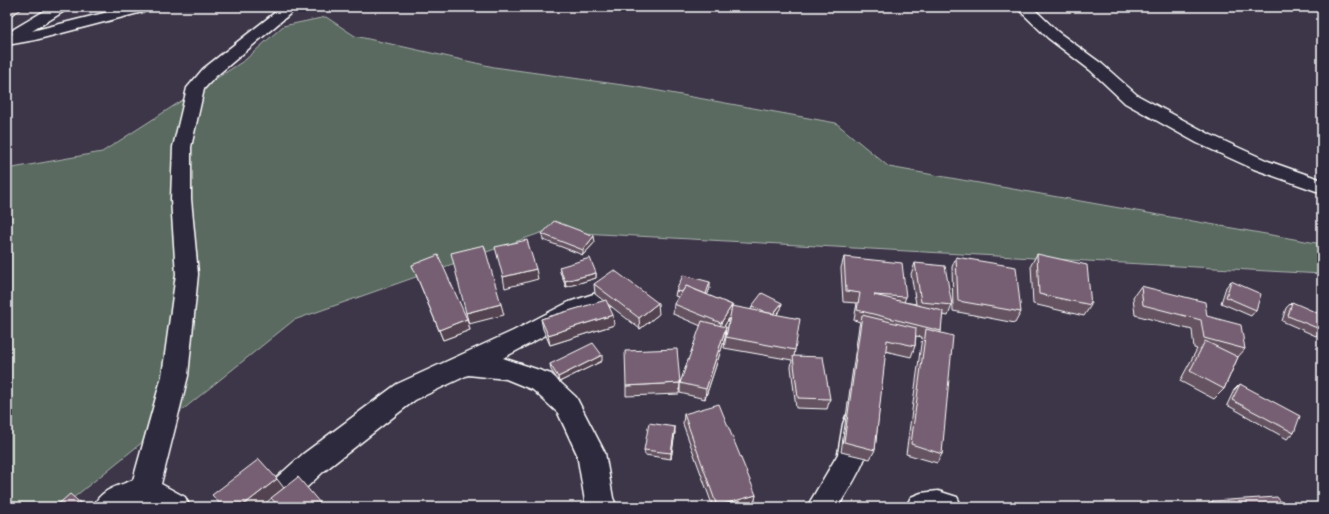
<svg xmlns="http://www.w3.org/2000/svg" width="1329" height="514" viewBox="0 0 1329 514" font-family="'Indie Flower',sans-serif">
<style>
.green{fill:#5a6a61;stroke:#acb4b0}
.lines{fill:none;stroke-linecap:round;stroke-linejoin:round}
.minor-casing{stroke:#fff;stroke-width:3}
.minor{fill:#2f2a3d;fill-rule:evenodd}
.wall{fill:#655262;stroke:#fff}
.shaded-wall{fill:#534250;stroke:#fff}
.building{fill:#765f72;stroke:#fff}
</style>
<rect width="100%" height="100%" fill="#3d3548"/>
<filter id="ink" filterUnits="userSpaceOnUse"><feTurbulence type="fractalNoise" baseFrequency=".025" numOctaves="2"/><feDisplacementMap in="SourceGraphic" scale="8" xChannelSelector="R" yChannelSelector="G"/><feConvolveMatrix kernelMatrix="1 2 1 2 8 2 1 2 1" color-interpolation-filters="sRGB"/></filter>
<g filter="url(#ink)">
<polygon class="green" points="326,17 355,36 494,67 637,87 836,123 889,167 1322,244 1322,274 546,231 294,320 62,507 7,507 7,169 102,152 245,60 283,26"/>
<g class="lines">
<defs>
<g id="minor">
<polygon points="51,7 68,7 66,10 32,31 128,7 152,7 150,10 35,40 7,45 7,35 13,34 11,32 14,29"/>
<path d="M282 7H298L215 77 204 89 191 147V199L198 274 188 376 161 484 185 497 190 507H147L143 504 136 507H93C101 489 116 487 133 480L162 376 176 274 171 199 173 147 187 88 203 69Z"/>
<polygon points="1016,7 1032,7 1058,32 1102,64 1137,95 1211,135 1268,161 1322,180 1322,193 1254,169 1197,143 1125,103 1090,70 1048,38"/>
<polygon points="624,284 632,287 636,293 632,299 585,314 503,358 551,374 576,397 605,453 613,498 617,507 586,507 577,454 558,413 533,390 506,379 468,375 415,400 323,472 286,507 250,507 255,497 303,454 397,384 513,331 569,302"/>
<path d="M856 412 866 416C880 445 853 482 838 507H807L838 454 843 424 846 416Z"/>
<polygon points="938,491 957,497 962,507 906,507 911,497 921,493"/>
</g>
</defs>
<use href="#minor" class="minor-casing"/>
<use href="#minor" class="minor"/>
</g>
<g class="wall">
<polygon points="542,234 595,242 583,255 543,240"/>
<polygon points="1037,254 1091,305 1084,316 1033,304 1031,265"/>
<polygon points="844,257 906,297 904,302 916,304 911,274 915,263 952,305 948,316 942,315 941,331 941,333 942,454 937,463 906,454 922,337 916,336 915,346 911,357 885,351 875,450 870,459 841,452 859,326 860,322 854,320 857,303 843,302 841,268"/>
<polygon points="956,257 1021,312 1015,323 953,311 952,267"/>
<polygon points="412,265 467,319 470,330 443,340"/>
<polygon points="559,267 596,273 596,278 566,287 560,272"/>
<polygon points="1231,281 1256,310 1251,316 1221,303 1226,287"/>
<polygon points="594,284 659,314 640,329 608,304 614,325 550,345 543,329 541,319 604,301 595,294"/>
<polygon points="1141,286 1207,316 1245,349 1238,357 1224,389 1214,399 1180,381 1196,351 1197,349 1194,348 1192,330 1135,315 1133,297"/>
<polygon points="710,288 707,295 732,305 731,312 751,310 752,306 781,309 777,314 795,350 794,356 830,399 827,409 796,408 791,367 792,360 724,348 726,337 730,316 724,327 725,338 705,399 680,393 680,383 701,326 673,314 674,304 678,297 675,296 676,291"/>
<polygon points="1292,302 1322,330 1316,336 1282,321 1286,308"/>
<polygon points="602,361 559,382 551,370 550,364"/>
<polygon points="680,383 679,394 626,396 626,386"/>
<polygon points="1240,384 1294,433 1287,439 1227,405 1234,390"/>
<polygon points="684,414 756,495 754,504 744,507 713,507 683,424"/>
<polygon points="675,432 671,459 645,455 644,450"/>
<polygon points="1212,501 1285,507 1205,507"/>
</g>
<g class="shaded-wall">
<polygon points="7,7 25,7 7,18"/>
<polygon points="594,236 595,242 583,255 583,250"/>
<polygon points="536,269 538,279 505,288 503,277"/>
<polygon points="596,273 596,278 566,287 565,281"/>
<polygon points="710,282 710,288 704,304 704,298"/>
<polygon points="658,303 659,314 640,329 639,318"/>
<polygon points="782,303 781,309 771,322 772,316"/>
<polygon points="501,304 504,315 469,324 466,313"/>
<polygon points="732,305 731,315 720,333 721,323"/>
<polygon points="613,315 614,325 550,345 548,335"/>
<polygon points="467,319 470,330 443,340 439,330"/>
<polygon points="726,327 725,338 705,399 706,389"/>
<polygon points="602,355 602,361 559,382 558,377"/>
<polygon points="675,427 675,432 671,459 671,453"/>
<polygon points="277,479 284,488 261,507 241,507"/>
<polygon points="756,495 754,504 744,507 717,507 717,506"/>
<polygon points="320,503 323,507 315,507"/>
</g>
<g class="building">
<polygon points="554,221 594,236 583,250 542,234"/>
<polygon points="527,240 536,269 503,277 495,247"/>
<polygon points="484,245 501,304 466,313 451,253"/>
<polygon points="1037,254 1087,265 1091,305 1039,294"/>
<polygon points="438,255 467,319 439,330 412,265"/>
<polygon points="844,257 902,263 906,297 874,295 943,311 941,331 857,310 860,293 846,291"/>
<polygon points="956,257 1016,267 1021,312 958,301"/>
<polygon points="590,258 596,273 565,281 559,267"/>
<polygon points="915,263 945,266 952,305 921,302"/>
<polygon points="614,270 658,303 639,318 594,284"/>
<polygon points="683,275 710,282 706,294 686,286 682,292 676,291"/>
<polygon points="1231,281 1261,294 1256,310 1226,297"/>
<polygon points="686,286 732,305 721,323 674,304"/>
<polygon points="1141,286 1205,302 1207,316 1241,325 1245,349 1204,338 1201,320 1143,305"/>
<polygon points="762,293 782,303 773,314 765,312 752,306"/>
<polygon points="606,300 613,315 548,335 541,319"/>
<polygon points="1292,302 1322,315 1322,330 1288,316"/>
<polygon points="732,306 800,319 795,350 726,337"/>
<polygon points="862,315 916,328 915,346 887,340 875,450 844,442"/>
<polygon points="702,321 726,327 706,389 680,383"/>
<polygon points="926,329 953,336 942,454 911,444"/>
<polygon points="1205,341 1238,357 1224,389 1190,371"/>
<polygon points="593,343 602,355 558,377 550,364"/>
<polygon points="677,349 680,383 626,386 625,351"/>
<polygon points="793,356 823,357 830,399 798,398"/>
<polygon points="1240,384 1300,416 1294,433 1232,400"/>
<polygon points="719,404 756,495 717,506 684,414"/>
<polygon points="649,423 675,427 671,453 644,450"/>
<polygon points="259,459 277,479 241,507 223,507 212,495"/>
<polygon points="298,477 320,503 315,507 279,507 271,498"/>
<polygon points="70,494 85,507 55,507"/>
<polygon points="1277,497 1285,507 1216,507 1212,501"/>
<polygon points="1089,504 1094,507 1088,507"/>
</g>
</g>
<rect width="1329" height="514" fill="none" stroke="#2f2a3d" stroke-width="24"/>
<rect x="12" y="12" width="1305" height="490" fill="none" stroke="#fff" stroke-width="1.5" filter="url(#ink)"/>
</svg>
